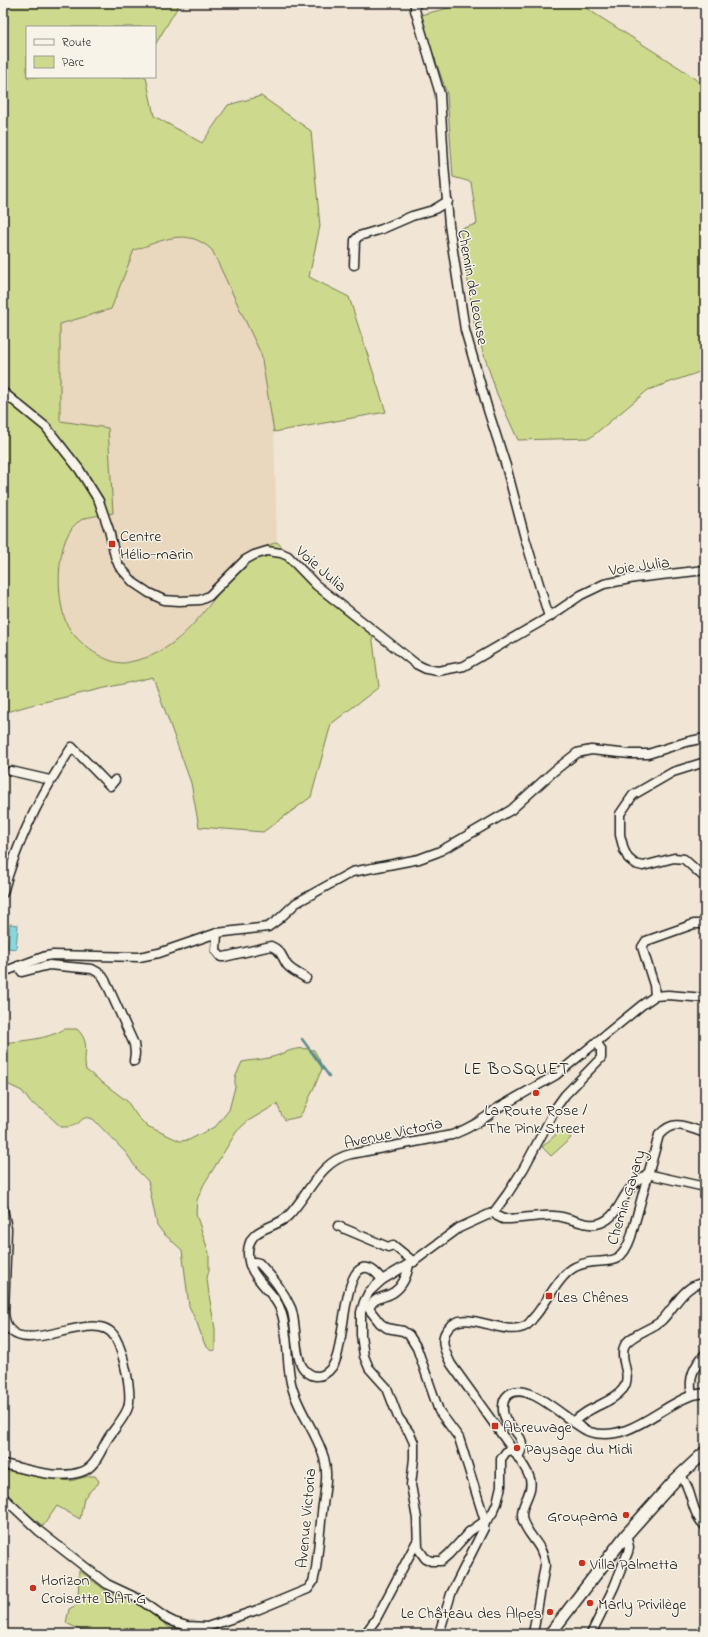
<svg xmlns="http://www.w3.org/2000/svg" width="708" height="1637" viewBox="0 0 708 1637" font-family="'Indie Flower',sans-serif">
<style>
.built{fill:#e9d7be}
.green{fill:#cdda8d;stroke:#747b54}
.water{fill:#87d9df;stroke:#5c8d91}
.lines{fill:none;stroke-linecap:round;stroke-linejoin:round}
.stream{stroke:#5c8d91;stroke-width:2.5}
.street-casing{stroke:#1c1c1c;stroke-width:11}
.secondary-casing{stroke:#1c1c1c;stroke-width:14}
.street{stroke:#f7f3e8;stroke-width:8}
.secondary{stroke:#f7f3e8;stroke-width:11}
.poi-dot{fill:#c8321e;stroke:#f7f3e8;stroke-width:1.5}
.labels{text-anchor:middle;stroke-width:3;stroke-linejoin:round;paint-order:stroke}
.street-label{font-size:16px;fill:#1c1c1c;stroke:#f7f3e8}
.poi-label{font-size:16px;fill:#1c1c1c;stroke:#f7f3e8;text-anchor:start}
.neighbourhood-label{font-size:17px;letter-spacing:1px;fill:#1c1c1c;stroke:#f7f3e8}
</style>
<rect width="100%" height="100%" fill="#f1e6d5"/>
<filter id="ink" filterUnits="userSpaceOnUse"><feTurbulence type="fractalNoise" baseFrequency=".025" numOctaves="2"/><feDisplacementMap in="SourceGraphic" scale="8" xChannelSelector="R" yChannelSelector="G"/><feConvolveMatrix kernelMatrix="1 2 1 2 8 2 1 2 1" color-interpolation-filters="sRGB"/></filter>
<g filter="url(#ink)">
<polygon class="built" points="177,236 195,238 205,243 212,250 261,354 274,432 277,542 248,555 194,623 165,650 147,658 123,663 107,660 79,641 66,623 61,606 59,586 60,562 64,543 71,529 81,520 113,513 60,421 60,324 111,309 134,250"/>
<g class="green">
<path d="M3 3H180L155 45V27H27V77H146L154 116 202 143 228 105 261 96 311 131 320 226 309 277 349 297 386 412 274 432 261 354 212 250C186 226 163 241 134 250L111 309 60 324V421L108 428 113 513C105 515 88 516 81 520 54 535 56 599 66 622 73 640 103 663 123 663 127 663 133 661 138 660 180 650 207 608 232 575 237 569 241 561 247 556 254 549 268 546 277 542L372 634 379 687 331 724 311 797 263 832 199 827 191 783 153 677 31 705 3 713Z"/>
<polygon points="469,3 578,3 686,72 705,87 705,370 648,390 590,438 518,440 497,394 475,328 460,229 477,224 471,182 453,177 447,94 420,15"/>
<path d="M65 1029H77C92 1044 82 1053 86 1070L127 1101 137 1116 147 1126 180 1141 189 1140 216 1126 229 1110 235 1087V1078L242 1062C251 1060 260 1060 268 1058 288 1054 291 1045 314 1050L319 1059 322 1069 305 1108 299 1117 285 1120 282 1116 277 1104 248 1121 237 1131 204 1184 197 1200 196 1214 209 1253V1270L207 1278 209 1295 215 1329V1350L211 1351 205 1345 197 1323 189 1306 182 1250 163 1233 157 1225 148 1181 138 1171 127 1154 93 1119C82 1115 83 1121 75 1125 71 1127 66 1127 61 1127L43 1110 30 1102 22 1091 9 1085 3 1080V1043C27 1040 44 1040 65 1029Z"/>
<polygon points="563,1128 571,1138 551,1156 542,1147"/>
<polygon points="3,1469 70,1481 89,1476 95,1476 99,1481 98,1484 91,1490 84,1498 80,1519 57,1506 43,1526 3,1493"/>
<polygon points="79,1570 106,1591 138,1604 170,1628 201,1634 89,1634 66,1623 69,1609 78,1604"/>
</g>
<polygon class="water" points="10,924 18,925 16,949 8,948"/>
<g class="lines">
<polyline class="stream" points="302,1039 329,1076"/>
<defs>
<g id="street">
<polyline points="415,3 415,10 440,94 444,164 449,225 465,330 488,410 506,466 525,538 549,617"/>
<polyline points="354,265 355,240 359,236 382,229 412,216 433,210 448,201"/>
<polyline points="3,392 46,427 79,469 99,501 109,530 115,556 119,566 134,583 149,593 164,600 179,601 200,600 209,596 245,560 254,555 267,551 281,553 288,556 316,585 416,664 426,669 438,671 464,666 549,617 581,595 604,584 635,578 705,570"/>
<polyline points="705,762 673,772 633,795 620,814 620,835 624,850 628,858 635,864 643,866 674,858 684,859 705,878"/>
<polyline points="11,771 50,780"/>
<path d="M3 893C17 840 42 792 72 747L110 786 115 780"/>
<path d="M217 933 216 951 221 957H224L271 946C281 950 282 957 287 965 292 971 300 974 306 978"/>
<polyline points="18,966 22,972 49,965 92,969 101,974 105,980 134,1044 135,1053 134,1061"/>
<polyline points="3,972 46,956 53,955 139,957 159,953 217,933 268,927 279,919 296,903 352,872 419,859 438,852 451,845 511,810 554,771 577,753 591,750 630,754 648,754 686,742 705,738"/>
<polyline points="655,996 654,985 642,947 646,941 694,924 705,924"/>
<polyline points="647,1174 705,1187"/>
<path d="M3 1208 7 1229 4 1312C8 1371 95 1302 115 1337 123 1351 134 1395 127 1410 122 1421 113 1430 107 1440 100 1452 95 1468 81 1472 57 1480 27 1469 3 1464"/>
<path d="M494 1212 497 1216 503 1219C521 1220 538 1214 555 1216 574 1217 590 1232 608 1219 618 1212 621 1200 629 1190 633 1183 641 1179 647 1174"/>
<polyline points="338,1226 388,1247 393,1245 414,1262"/>
<path d="M250 1265 255 1262 259 1263C272 1277 283 1290 291 1308 297 1324 294 1358 304 1369 318 1385 333 1371 337 1356 343 1337 345 1283 358 1271 367 1262 377 1273 382 1280L369 1292 364 1302 361 1312V1335L364 1356 369 1368 387 1388 398 1417 409 1432 414 1443V1458L411 1485 417 1519 418 1548 425 1558 431 1561H441L449 1554 469 1532 489 1518 493 1512 497 1503 501 1486V1459L506 1452 512 1449"/>
<path d="M409 1265C407 1275 403 1286 394 1292 386 1298 373 1296 369 1309L380 1323 387 1328 403 1331 409 1335 417 1348 439 1411 459 1438 485 1521 484 1528 451 1594 439 1634"/>
<polyline points="382,1280 417,1259 459,1228 494,1212 508,1193 524,1168 557,1106 565,1095 601,1058 601,1049 597,1043"/>
<path d="M692 1395C688 1378 694 1366 705 1354"/>
<path d="M573 1422C578 1418 584 1413 590 1410 602 1403 614 1400 623 1389 633 1375 619 1361 624 1347 627 1336 652 1329 661 1321 674 1309 684 1283 705 1283"/>
<path d="M518 1457C533 1433 501 1429 503 1407 503 1403 504 1399 507 1396 527 1376 571 1426 590 1432 628 1443 658 1408 690 1396 695 1394 700 1394 705 1393"/>
<path d="M680 1475C693 1489 690 1512 705 1526"/>
<path d="M3 1497 39 1531 107 1584 139 1599 166 1618 174 1622 187 1626 207 1627 257 1610 308 1589 313 1582 316 1569C318 1550 320 1531 322 1512 324 1495 329 1475 324 1458 317 1432 297 1410 291 1383 286 1360 289 1335 281 1311 274 1289 247 1278 248 1252 249 1226 274 1230 288 1216 309 1195 319 1161 351 1154L452 1135C467 1129 484 1120 496 1109L556 1075 642 1005 655 996 668 995 705 998"/>
<polyline points="365,1634 376,1619 417,1541"/>
<path d="M533 1634 545 1565C543 1544 529 1538 523 1521 518 1505 534 1494 530 1479 528 1471 522 1464 518 1457L451 1364C446 1354 439 1340 447 1330 464 1304 503 1340 527 1325 530 1323 532 1319 535 1316 547 1302 559 1275 575 1267 601 1253 618 1275 631 1237L659 1135C674 1118 686 1127 705 1133"/>
<polyline points="591,1634 614,1587 628,1552 629,1547 626,1535"/>
</g>
<polyline id="secondary" points="550,1634 626,1535 676,1479 705,1452"/>
</defs>
<use href="#street" class="street-casing"/>
<use href="#secondary" class="secondary-casing"/>
<use href="#street" class="street"/>
<use href="#secondary" class="secondary"/>
</g>
</g>
<g class="poi-dot">
<rect x="108" y="540" width="8" height="8" rx="2"/>
<circle cx="536" cy="1093" r="4"/>
<rect x="545" y="1292" width="8" height="8" rx="2"/>
<rect x="491" y="1422" width="8" height="8" rx="2"/>
<circle cx="517" cy="1448" r="4"/>
<circle cx="626" cy="1515" r="4"/>
<circle cx="582" cy="1563" r="4"/>
<circle cx="33" cy="1588" r="4"/>
<circle cx="590" cy="1603" r="4"/>
<circle cx="550" cy="1612" r="4"/>
</g>
<g class="labels">
<g class="street-label">
<text transform="translate(474 287) rotate(80)" y="6">Chemin de Leouse</text>
<text transform="translate(639 565) rotate(-8)" y="6">Voie Julia</text>
<text transform="translate(322 568) rotate(41)" y="6">Voie Julia</text>
<text transform="translate(393 1132) rotate(-12)" y="6">Avenue Victoria</text>
<text transform="translate(625 1197) rotate(-73)" y="6">Chemin Gavary</text>
<text transform="translate(305 1518) rotate(-85)" y="6">Avenue Victoria</text>
</g>
<g class="poi-label">
<text x="120" y="541">Centre<tspan x="120" dy="18">Hélio-marin</tspan></text>
<text x="536" y="1115" text-anchor="middle">La Route Rose /<tspan x="536" dy="18">The Pink Street</tspan></text>
<text x="557" y="1302">Les Chênes</text>
<text x="503" y="1432">Abreuvage</text>
<text x="525" y="1454">Paysage du Midi</text>
<text x="618" y="1521" text-anchor="end">Groupama</text>
<text x="590" y="1569">Villa Palmetta</text>
<text x="41" y="1585">Horizon<tspan x="41" dy="18">Croisette BAT.G</tspan></text>
<text x="598" y="1609">Marly Privilège</text>
<text x="542" y="1618" text-anchor="end">Le Château des Alpes</text>
</g>
<g class="neighbourhood-label">
<text x="517" y="1074">LE BOSQUET</text>
</g>
</g>
<rect width="708" height="1637" fill="none" stroke="#f7f3e8" stroke-width="16"/>
<rect x="8" y="8" width="692" height="1621" fill="none" stroke="#1c1c1c" stroke-width="1.5" filter="url(#ink)"/>
<rect x="26" y="26" width="130" height="52" fill="#f7f3e8" stroke="#9f9d96"/>
<rect x="34" y="39" width="20" height="6" fill="#f7f3e8" stroke="#9f9d96"/>
<text x="62" y="46" font-size="12" fill="#1c1c1c">Route</text>
<rect x="34" y="56" width="20" height="12" fill="#cdda8d" stroke="#9f9d96"/>
<text x="62" y="66" font-size="12" fill="#1c1c1c">Parc</text>
</svg>
